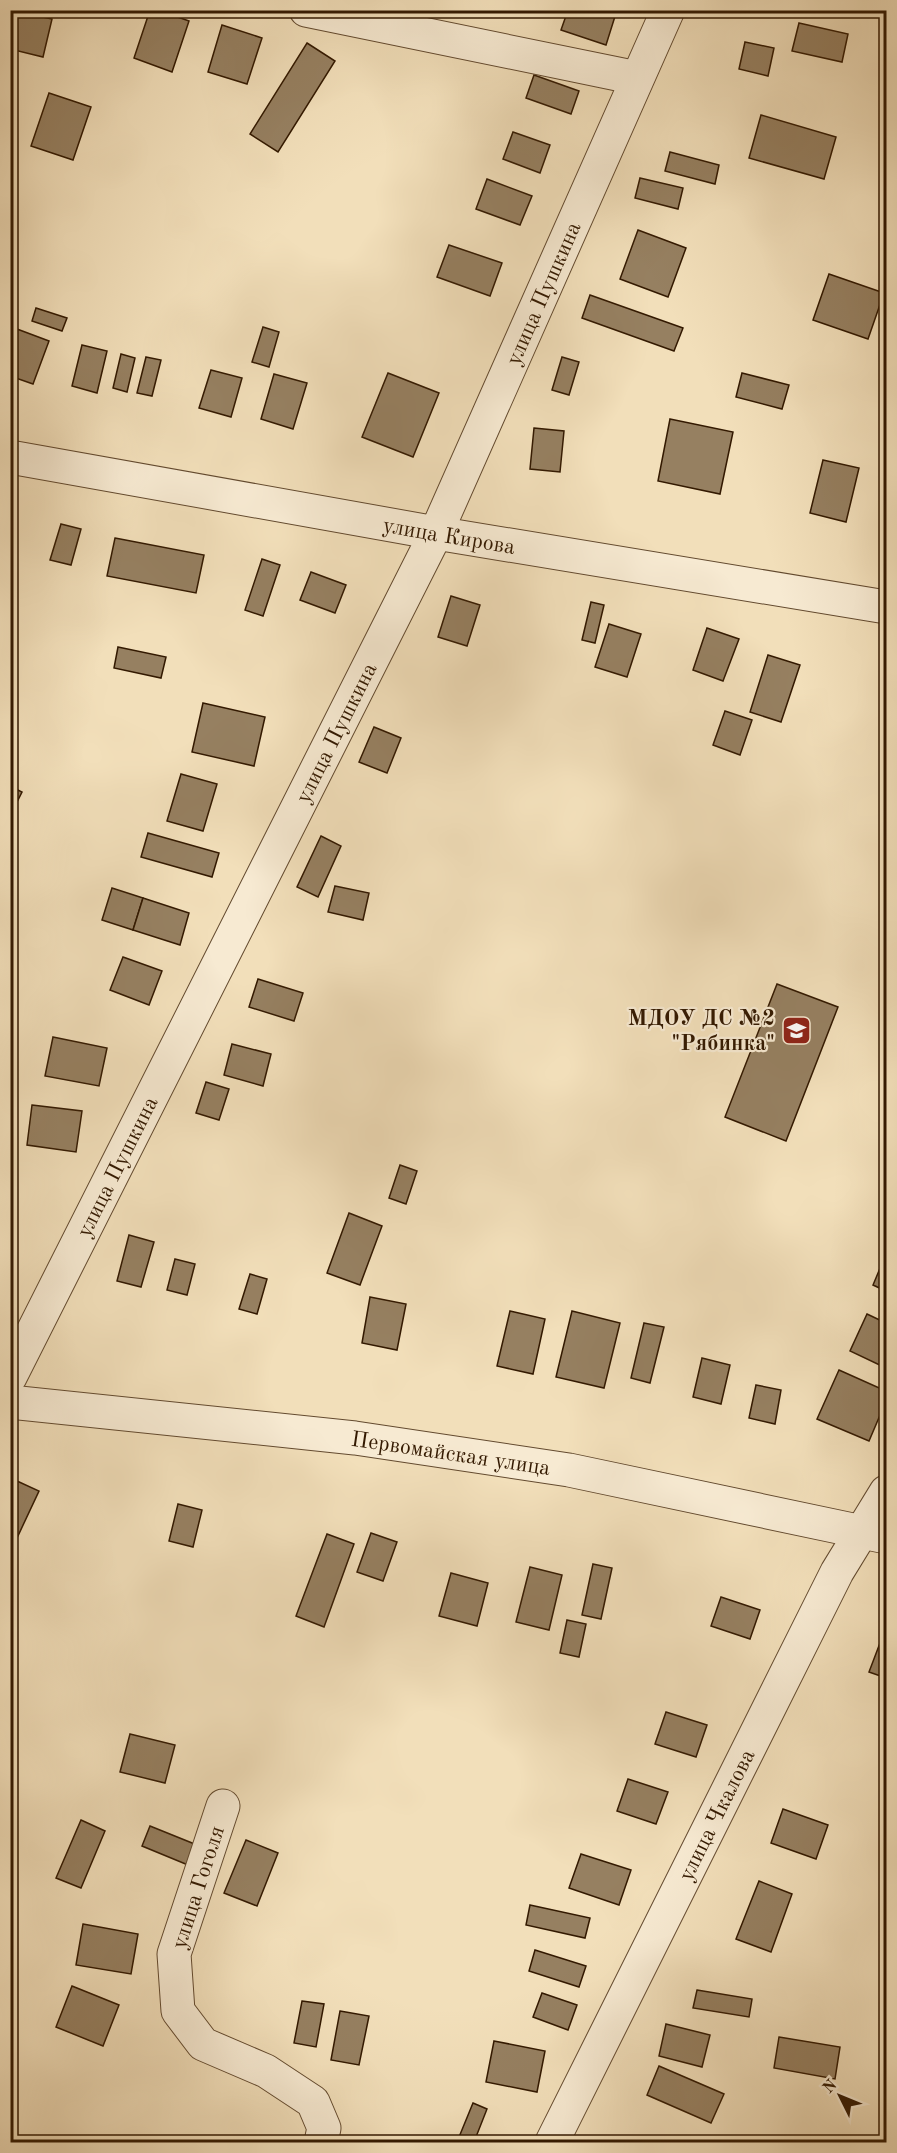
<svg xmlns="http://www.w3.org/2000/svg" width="897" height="2153" viewBox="0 0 897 2153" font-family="'Old Standard TT',serif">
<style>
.building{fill:#968061;stroke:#331901;stroke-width:1.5}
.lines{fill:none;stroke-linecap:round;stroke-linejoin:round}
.minor-casing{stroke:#634a2f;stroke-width:35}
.minor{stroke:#f7ead2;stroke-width:33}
.labels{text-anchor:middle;stroke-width:4.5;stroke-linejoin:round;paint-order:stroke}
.street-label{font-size:22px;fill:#331901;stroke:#f7ead2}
.poi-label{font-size:22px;font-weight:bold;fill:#331901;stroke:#f7ead2;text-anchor:end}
</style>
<rect width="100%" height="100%" fill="#f2dfba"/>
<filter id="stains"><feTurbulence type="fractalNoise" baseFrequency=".00333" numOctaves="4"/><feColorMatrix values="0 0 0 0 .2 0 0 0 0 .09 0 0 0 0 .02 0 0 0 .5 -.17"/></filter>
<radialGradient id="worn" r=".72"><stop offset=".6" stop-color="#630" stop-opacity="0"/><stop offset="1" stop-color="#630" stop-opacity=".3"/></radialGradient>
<g class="building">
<polygon points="10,10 52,19 43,57 10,49"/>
<polygon points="150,10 158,10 189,21 172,72 134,58"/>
<polygon points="568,10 617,10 606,45 561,30"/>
<polygon points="799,23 848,34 842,62 792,51"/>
<polygon points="222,25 262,38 247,84 208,72"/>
<polygon points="745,42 774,48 768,76 739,69"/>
<polygon points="307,43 335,61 278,152 250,134"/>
<polygon points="534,75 579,91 571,114 526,98"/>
<polygon points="49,93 91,107 73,160 31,146"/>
<polygon points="761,115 836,137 824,179 749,158"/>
<polygon points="513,132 550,145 540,173 503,159"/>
<polygon points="670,152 719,165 715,184 665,171"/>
<polygon points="640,178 683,188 678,209 635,198"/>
<polygon points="487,179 532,196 520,225 476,209"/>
<polygon points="638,230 686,248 668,297 620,279"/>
<polygon points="449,245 502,263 490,296 437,277"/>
<polygon points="829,274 884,293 868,339 813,320"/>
<polygon points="590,295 683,328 674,351 582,318"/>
<polygon points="36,308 67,318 62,331 32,321"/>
<polygon points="263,327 279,332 269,367 252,362"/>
<polygon points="17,329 49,341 33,384 10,376 10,347"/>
<polygon points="82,345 107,351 97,393 72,386"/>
<polygon points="121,354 135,358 127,392 113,388"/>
<polygon points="146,357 161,360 152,396 137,393"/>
<polygon points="562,357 579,362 569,395 552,390"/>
<polygon points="211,370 242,378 231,417 199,408"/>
<polygon points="388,373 439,393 413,457 362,437"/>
<polygon points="742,373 789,385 782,409 736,397"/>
<polygon points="274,374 307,383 293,429 261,419"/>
<polygon points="670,419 733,432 720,494 658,481"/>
<polygon points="534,428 564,431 560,472 530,469"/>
<polygon points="823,460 859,468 846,522 810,513"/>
<polygon points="61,524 81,529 71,565 50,560"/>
<polygon points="115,538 204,555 196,593 107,576"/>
<polygon points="262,559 280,565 263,616 245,610"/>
<polygon points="311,572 346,585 335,613 300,600"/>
<polygon points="451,596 480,605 467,646 438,637"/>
<polygon points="591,602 604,605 595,643 582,640"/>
<polygon points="609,624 641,634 627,677 595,667"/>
<polygon points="707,628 739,639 723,681 693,670"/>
<polygon points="118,647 166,657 161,678 114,668"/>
<polygon points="768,655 800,665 781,722 750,712"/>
<polygon points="203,703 265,717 254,766 192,752"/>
<polygon points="725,711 752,720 740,755 713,745"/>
<polygon points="374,727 401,738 387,773 359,762"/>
<polygon points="181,774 217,784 203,831 167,821"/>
<polygon points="10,786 22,792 10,816"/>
<polygon points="148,833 219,853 212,877 141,857"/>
<polygon points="321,836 341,846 318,897 297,887"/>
<polygon points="335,886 369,893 363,920 328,912"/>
<polygon points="112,888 143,898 133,930 102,920"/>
<polygon points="143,898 189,913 180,945 133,930"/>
<polygon points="123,957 162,971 149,1005 110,990"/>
<polygon points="258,979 303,993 294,1021 249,1007"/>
<polygon points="777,984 838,1007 786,1141 725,1117"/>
<polygon points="53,1037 107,1048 99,1086 45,1076"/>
<polygon points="232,1044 271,1054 263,1086 224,1075"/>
<polygon points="206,1082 229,1089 219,1120 196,1113"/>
<polygon points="32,1105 82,1111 76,1152 27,1145"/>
<polygon points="400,1165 417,1171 406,1204 389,1198"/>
<polygon points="349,1213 382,1226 360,1285 327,1273"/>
<polygon points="129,1235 154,1242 141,1287 117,1281"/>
<polygon points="886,1254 886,1291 873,1285"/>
<polygon points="175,1259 195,1264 187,1295 167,1290"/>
<polygon points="250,1274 267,1279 257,1314 239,1309"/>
<polygon points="370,1297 406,1304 397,1350 362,1343"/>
<polygon points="510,1311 545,1319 533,1374 497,1366"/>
<polygon points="572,1311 620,1323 604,1388 556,1377"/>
<polygon points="867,1314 886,1323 886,1368 850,1351"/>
<polygon points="644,1323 664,1327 650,1383 631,1378"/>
<polygon points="702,1358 730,1365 721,1404 693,1397"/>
<polygon points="839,1370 886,1391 886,1401 869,1441 817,1419"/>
<polygon points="756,1385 781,1390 775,1424 749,1418"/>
<polygon points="17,1481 39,1491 17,1538 10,1535 10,1496"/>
<polygon points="178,1504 202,1510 193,1547 169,1541"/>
<polygon points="371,1533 397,1542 383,1581 357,1572"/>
<polygon points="327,1534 354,1544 324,1627 296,1616"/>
<polygon points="593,1564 612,1568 601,1619 582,1615"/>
<polygon points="530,1567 562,1575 549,1630 516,1622"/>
<polygon points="451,1573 488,1583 477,1626 439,1616"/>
<polygon points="721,1597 760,1610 750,1639 711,1626"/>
<polygon points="567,1620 586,1624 579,1657 560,1653"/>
<polygon points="880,1643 886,1646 886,1678 869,1672"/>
<polygon points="666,1712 707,1725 696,1757 655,1744"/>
<polygon points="130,1734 175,1745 165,1783 120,1772"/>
<polygon points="628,1779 668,1792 656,1824 617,1811"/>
<polygon points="783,1809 828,1825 816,1859 771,1843"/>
<polygon points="81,1820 105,1831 81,1888 56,1878"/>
<polygon points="150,1826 197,1845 188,1865 142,1846"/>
<polygon points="246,1840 278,1853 257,1906 224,1893"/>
<polygon points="581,1854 631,1870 619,1905 569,1888"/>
<polygon points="759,1881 792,1894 771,1952 736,1939"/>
<polygon points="530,1905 590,1918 585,1938 526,1925"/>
<polygon points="83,1924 138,1934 131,1974 76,1965"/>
<polygon points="535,1950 586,1966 579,1987 529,1971"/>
<polygon points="72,1986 119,2005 103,2046 56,2027"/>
<polygon points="697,1990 752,1999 749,2017 693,2008"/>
<polygon points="542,1993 577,2005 568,2030 533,2017"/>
<polygon points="302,2001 324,2004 316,2047 294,2043"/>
<polygon points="340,2011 369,2016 359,2065 331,2060"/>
<polygon points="666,2024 710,2035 702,2067 659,2056"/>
<polygon points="779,2037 840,2047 835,2079 774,2068"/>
<polygon points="494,2041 545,2051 537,2092 486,2082"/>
<polygon points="659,2066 724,2094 711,2123 647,2095"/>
<polygon points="473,2103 487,2109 474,2142 457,2142"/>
</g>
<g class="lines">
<defs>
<g id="minor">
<polyline points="306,10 637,78"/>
<path id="s1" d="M10 457 436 533 886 607"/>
<path id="s2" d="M10 1377 436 533 668 10"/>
<path id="s3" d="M10 1402 355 1438 569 1470 886 1537"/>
<polyline points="223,1806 174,1954 178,2011 203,2044 266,2071 313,2102 324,2128 321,2142"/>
<path id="s4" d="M552 2142 837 1572 886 1492"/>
</g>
</defs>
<use href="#minor" class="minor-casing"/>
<use href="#minor" class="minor"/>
</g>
<defs>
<symbol id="school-square" viewBox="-11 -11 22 22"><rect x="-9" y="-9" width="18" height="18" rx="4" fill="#8f2418" stroke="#f7ead2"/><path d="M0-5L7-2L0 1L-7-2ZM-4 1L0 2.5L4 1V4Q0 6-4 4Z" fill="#fff"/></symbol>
</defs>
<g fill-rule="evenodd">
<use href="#school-square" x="780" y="1014" width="33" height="33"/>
</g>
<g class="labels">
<g class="street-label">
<text dy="8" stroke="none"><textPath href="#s2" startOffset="1208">улица Пушкина</textPath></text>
<text dy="8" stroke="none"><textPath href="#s1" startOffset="446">улица Кирова</textPath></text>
<text dy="8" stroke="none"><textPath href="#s2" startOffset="722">улица Пушкина</textPath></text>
<text dy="8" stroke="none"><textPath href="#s2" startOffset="236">улица Пушкина</textPath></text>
<text dy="8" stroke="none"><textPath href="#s3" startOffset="444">Первомайская улица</textPath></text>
<text dy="8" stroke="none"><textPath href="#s4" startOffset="366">улица Чкалова</textPath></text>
<text transform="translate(197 1887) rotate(-72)" y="8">улица Гоголя</text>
</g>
<g class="poi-label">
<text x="775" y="1025">МДОУ ДС №2<tspan x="775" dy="25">"Рябинка"</tspan></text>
</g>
</g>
<rect width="897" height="2153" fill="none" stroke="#f2dfba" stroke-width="36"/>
<rect x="12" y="12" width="873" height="2129" fill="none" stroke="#331901" stroke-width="3"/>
<rect x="18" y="18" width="861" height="2117" fill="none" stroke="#331901" stroke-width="1.5"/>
<g transform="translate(840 2096) rotate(313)" stroke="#f7ead2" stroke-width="4.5" paint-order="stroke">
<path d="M0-4.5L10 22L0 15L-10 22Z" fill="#331901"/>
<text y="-9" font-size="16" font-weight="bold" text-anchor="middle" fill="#331901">N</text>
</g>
<rect width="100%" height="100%" filter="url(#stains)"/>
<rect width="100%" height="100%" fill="url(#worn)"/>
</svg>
